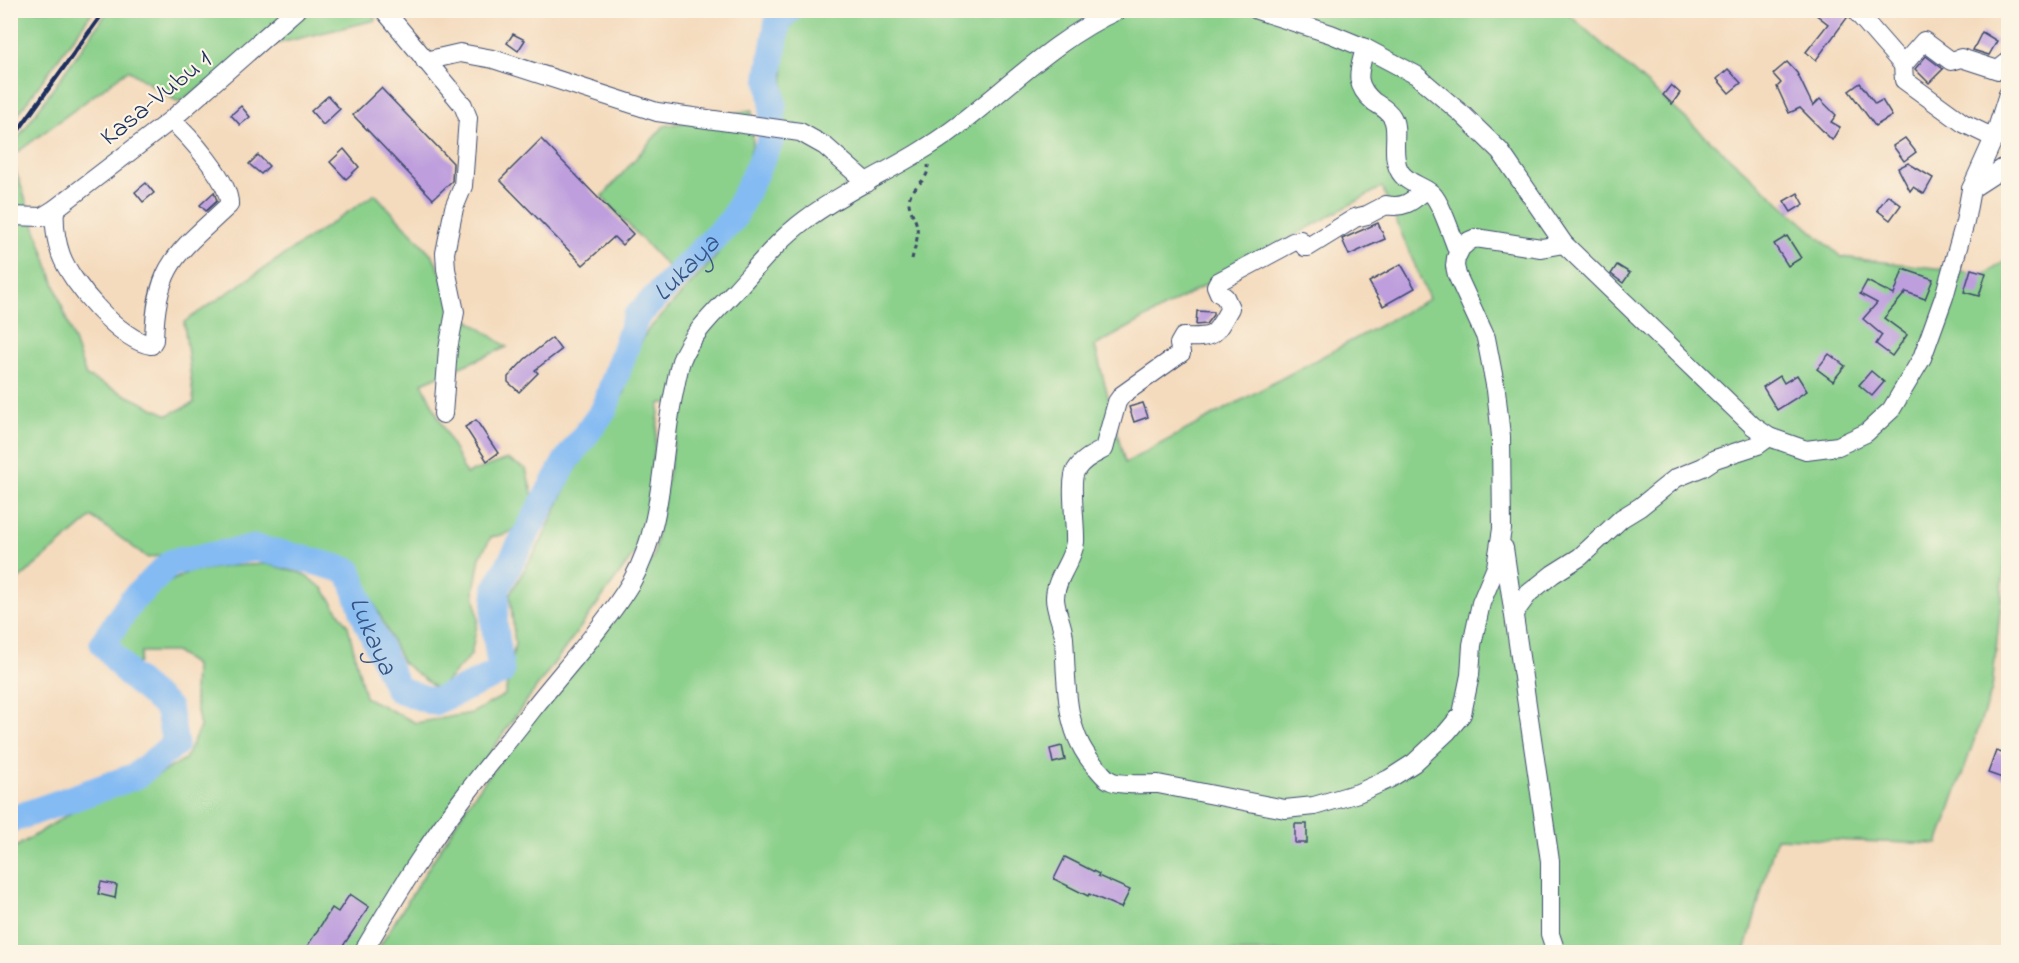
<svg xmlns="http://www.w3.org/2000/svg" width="2019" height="963" viewBox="0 0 2019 963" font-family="'Indie Flower',sans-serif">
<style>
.green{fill:#8bd08b;stroke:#538074;stroke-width:1.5;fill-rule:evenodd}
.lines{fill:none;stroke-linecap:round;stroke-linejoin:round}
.river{stroke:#84bbf3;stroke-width:27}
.building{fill:#be9edd}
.street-casing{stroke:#3c496c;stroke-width:20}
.path{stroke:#3c496c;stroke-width:3;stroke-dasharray:4.5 4.5;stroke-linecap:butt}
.street{stroke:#fff;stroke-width:18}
.rail{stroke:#1b2f5e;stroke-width:4.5}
.labels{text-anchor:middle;stroke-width:4.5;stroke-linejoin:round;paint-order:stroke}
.street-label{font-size:26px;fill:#1b2f5e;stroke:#fcf5e5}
.water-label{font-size:27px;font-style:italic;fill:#355283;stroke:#fcf5e5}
</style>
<rect width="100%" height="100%" fill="#fcf5e5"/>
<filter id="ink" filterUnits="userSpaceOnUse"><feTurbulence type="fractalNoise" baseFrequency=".0167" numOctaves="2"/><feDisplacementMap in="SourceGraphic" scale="12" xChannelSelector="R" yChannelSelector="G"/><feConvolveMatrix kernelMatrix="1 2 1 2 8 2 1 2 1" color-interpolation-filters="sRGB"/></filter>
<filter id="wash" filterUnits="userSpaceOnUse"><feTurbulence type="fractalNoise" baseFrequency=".008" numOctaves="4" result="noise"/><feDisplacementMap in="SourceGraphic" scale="24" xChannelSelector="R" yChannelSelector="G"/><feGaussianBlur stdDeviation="1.35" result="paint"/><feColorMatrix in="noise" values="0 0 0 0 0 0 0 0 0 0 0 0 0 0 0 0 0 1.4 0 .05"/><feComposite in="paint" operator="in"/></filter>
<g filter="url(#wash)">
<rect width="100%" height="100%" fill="#f4dbbe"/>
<g class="green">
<polygon points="11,10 93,11 11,124 10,11"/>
<polygon points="370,10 376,20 267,46 178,102 128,70 11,157 11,148 108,11"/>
<path d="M1022 10 1565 11 1841 257 1986 274 2008 259V532L1992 689 1938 844 1776 838 1745 952H376L470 801 653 558 681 403H660L644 540 509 725 359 952H11V850L72 812 100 798 138 787 185 759 200 727 194 695 195 665 175 652H141L139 663 127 665 118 653 115 637 127 615 149 593 188 572 231 566 266 564 301 573 323 588 348 626 365 697 416 723 472 713 505 695 515 644 510 594 541 542 571 477 625 392 624 373 648 330 715 258 767 173 781 143 784 103 783 35 804 11H951L968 20 1018 13ZM1382 187 1429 299 1125 463 1095 346Z"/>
<polygon points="752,110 753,142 744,177 724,216 668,267 602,197 664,126"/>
<polygon points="11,157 86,376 168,415 194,403 184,322 375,194 433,256 460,314 507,347 422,383 466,474 507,459 526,469 534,501 525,522 506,534 491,537 480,557 474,590 478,619 471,655 438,690 402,662 357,567 335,556 243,537 148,558 92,517 18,580 11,624"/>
</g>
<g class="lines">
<path class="river" id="s1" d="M10 820 136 776 175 744 168 708 128 674 103 643 132 600 172 562 255 548 301 558 349 571 367 622 398 689 434 702 501 672 494 622 497 587 566 461 604 410 636 317 733 219 771 140 773 103 769 76 778 20 789 10"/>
</g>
<g id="blocks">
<g class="building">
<polygon points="1810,10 1844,10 1847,18 1816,60 1806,52 1828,24"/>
<polygon points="1982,32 1997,41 1989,55 1973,50"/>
<polygon points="513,34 525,40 518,51 507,43"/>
<polygon points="1926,56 1943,69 1929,83 1915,69"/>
<polygon points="1787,62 1797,73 1813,106 1820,99 1836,115 1831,122 1840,127 1832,140 1800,108 1789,113 1777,87 1781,83 1773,74"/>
<polygon points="1728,69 1741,83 1729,93 1717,79"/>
<polygon points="1860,83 1875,104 1882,100 1892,116 1875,126 1849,91"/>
<polygon points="1671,85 1680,93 1672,104 1663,95"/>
<polygon points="381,88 453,163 452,181 433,199 353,115"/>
<polygon points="328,96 340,109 323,125 311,111"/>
<polygon points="241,106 250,117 240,125 231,115"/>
<polygon points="1905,138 1916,152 1904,161 1893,146"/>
<polygon points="541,139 633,234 622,245 614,237 583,265 500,180"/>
<polygon points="344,149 359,167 346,179 330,162"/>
<polygon points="258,155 269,166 261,174 249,164"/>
<polygon points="1908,163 1933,178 1924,194 1913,187 1910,191 1898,168"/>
<polygon points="146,183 154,193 143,202 135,192"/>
<polygon points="214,192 217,201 206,211 200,205"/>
<polygon points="1798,193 1804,204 1791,212 1784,201"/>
<polygon points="1888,195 1901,205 1890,220 1877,210"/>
<polygon points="1378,223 1385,239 1349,255 1342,239"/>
<polygon points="1787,236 1801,258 1788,266 1774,244"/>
<polygon points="1401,264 1415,288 1383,306 1369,282"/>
<polygon points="1617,265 1630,273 1623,283 1611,274"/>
<polygon points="1903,269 1933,279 1925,299 1906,292 1884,318 1907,335 1892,356 1876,344 1882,335 1863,319 1877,303 1860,294 1867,281 1894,295"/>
<polygon points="1971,269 1986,273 1979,296 1964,292"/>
<polygon points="1197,311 1213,312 1213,315 1206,324 1196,325"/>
<polygon points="552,338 561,350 535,370 538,373 519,392 508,382 508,377 525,359"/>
<polygon points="1829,354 1845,366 1833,381 1817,369"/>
<polygon points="1871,371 1884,382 1872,396 1859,385"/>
<polygon points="1797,375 1807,391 1777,410 1763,387 1780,376 1784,383"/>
<polygon points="1143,403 1148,417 1134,422 1129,407"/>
<polygon points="476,420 498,453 487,461 465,427"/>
<polygon points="1062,746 1065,760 1053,763 1050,749"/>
<polygon points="1996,751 2008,755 2008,780 1988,773"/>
<rect x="1295" y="824" width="12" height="19"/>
<polygon points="1065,857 1099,874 1098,876 1130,890 1121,908 1089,894 1088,896 1054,879"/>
<polygon points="101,882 117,885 115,898 98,894"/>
<polygon points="350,894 369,907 339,952 312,952 306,948 332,908 338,912"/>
</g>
</g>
</g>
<g filter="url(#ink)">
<use href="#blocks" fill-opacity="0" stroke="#3c496c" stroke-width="1.5"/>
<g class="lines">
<defs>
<g id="street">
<polyline points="384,10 463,105 468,118 463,186 454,208 445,253 446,269 455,312 448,349 443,414"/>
<polyline points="1257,10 1331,34 1365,48 1416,75 1463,115 1500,151 1564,244 1753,426 1769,437 1806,450 1838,446 1866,433 1891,410 1922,358 1944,297 1965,222 1971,189 1994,138 2008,94"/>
<polyline points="1855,10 1903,65 1904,80 1963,123 1994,138"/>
<path d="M1365 48C1359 72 1353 84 1374 102 1380 106 1388 110 1392 117 1400 130 1390 152 1399 170 1405 183 1422 185 1432 194 1441 202 1453 239 1458 252"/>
<polyline points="425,61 460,53 493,59 657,112 800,132 825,146 867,183"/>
<polyline points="1903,65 1924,41 1951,61 1961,58 1998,70 2008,62"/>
<polyline points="1971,189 2008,165"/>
<path d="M1426 190C1412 201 1404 209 1386 205L1367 215 1355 218 1308 247H1305L1300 240 1293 242 1218 282 1216 286 1219 293 1225 297 1230 308C1214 336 1216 338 1183 337L1179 344 1181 353 1122 395 1117 402 1104 449C1093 455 1083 459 1076 470 1069 480 1076 526 1075 542 1073 561 1055 578 1055 598 1055 611 1063 624 1064 638 1067 682 1063 732 1096 767 1100 771 1104 777 1109 780 1118 786 1147 784 1158 784L1285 809 1314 806 1358 793 1389 779 1414 763 1447 732 1462 714 1470 675 1472 645 1481 603 1496 567 1502 529 1501 436 1496 390 1486 338 1457 275 1455 266 1456 258 1461 248 1469 241 1476 238 1541 248 1564 244"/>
<path d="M55 209C54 223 56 241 61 255 71 283 121 341 151 345L154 340C156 263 177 254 229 205 231 182 188 135 171 120"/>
<polyline points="10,216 42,217 55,209 171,120 296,10"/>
<polyline points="1504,548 1550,861 1550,934 1556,952"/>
<polyline points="1514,613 1529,593 1553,574 1580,557 1622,518 1640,507 1676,478 1703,467 1715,459 1758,445 1769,437"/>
<path d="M363 952C382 920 401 887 422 856 455 805 495 758 532 710 565 668 604 627 632 581 665 523 660 455 674 392 676 382 678 371 681 361 691 334 715 312 734 292 757 267 778 240 805 220 852 185 908 164 955 128 1008 88 1056 38 1118 10"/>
</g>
</defs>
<use href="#street" class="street-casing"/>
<path class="path" d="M912 259C914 249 919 238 917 227 916 218 908 209 909 200 911 186 930 181 928 165"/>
<use href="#street" class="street"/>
<polyline class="rail" points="10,142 105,10"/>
</g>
</g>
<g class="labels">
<g class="street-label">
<text transform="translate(155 97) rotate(-39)" y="9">Kasa-Vubu 1</text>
</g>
<g class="water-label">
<text dy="9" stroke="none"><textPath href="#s1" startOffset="1302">Lukaya</textPath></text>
<text dy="9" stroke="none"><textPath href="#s1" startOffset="670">Lukaya</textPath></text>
</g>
</g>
<rect width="2019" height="963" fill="none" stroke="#fcf5e5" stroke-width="36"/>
</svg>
